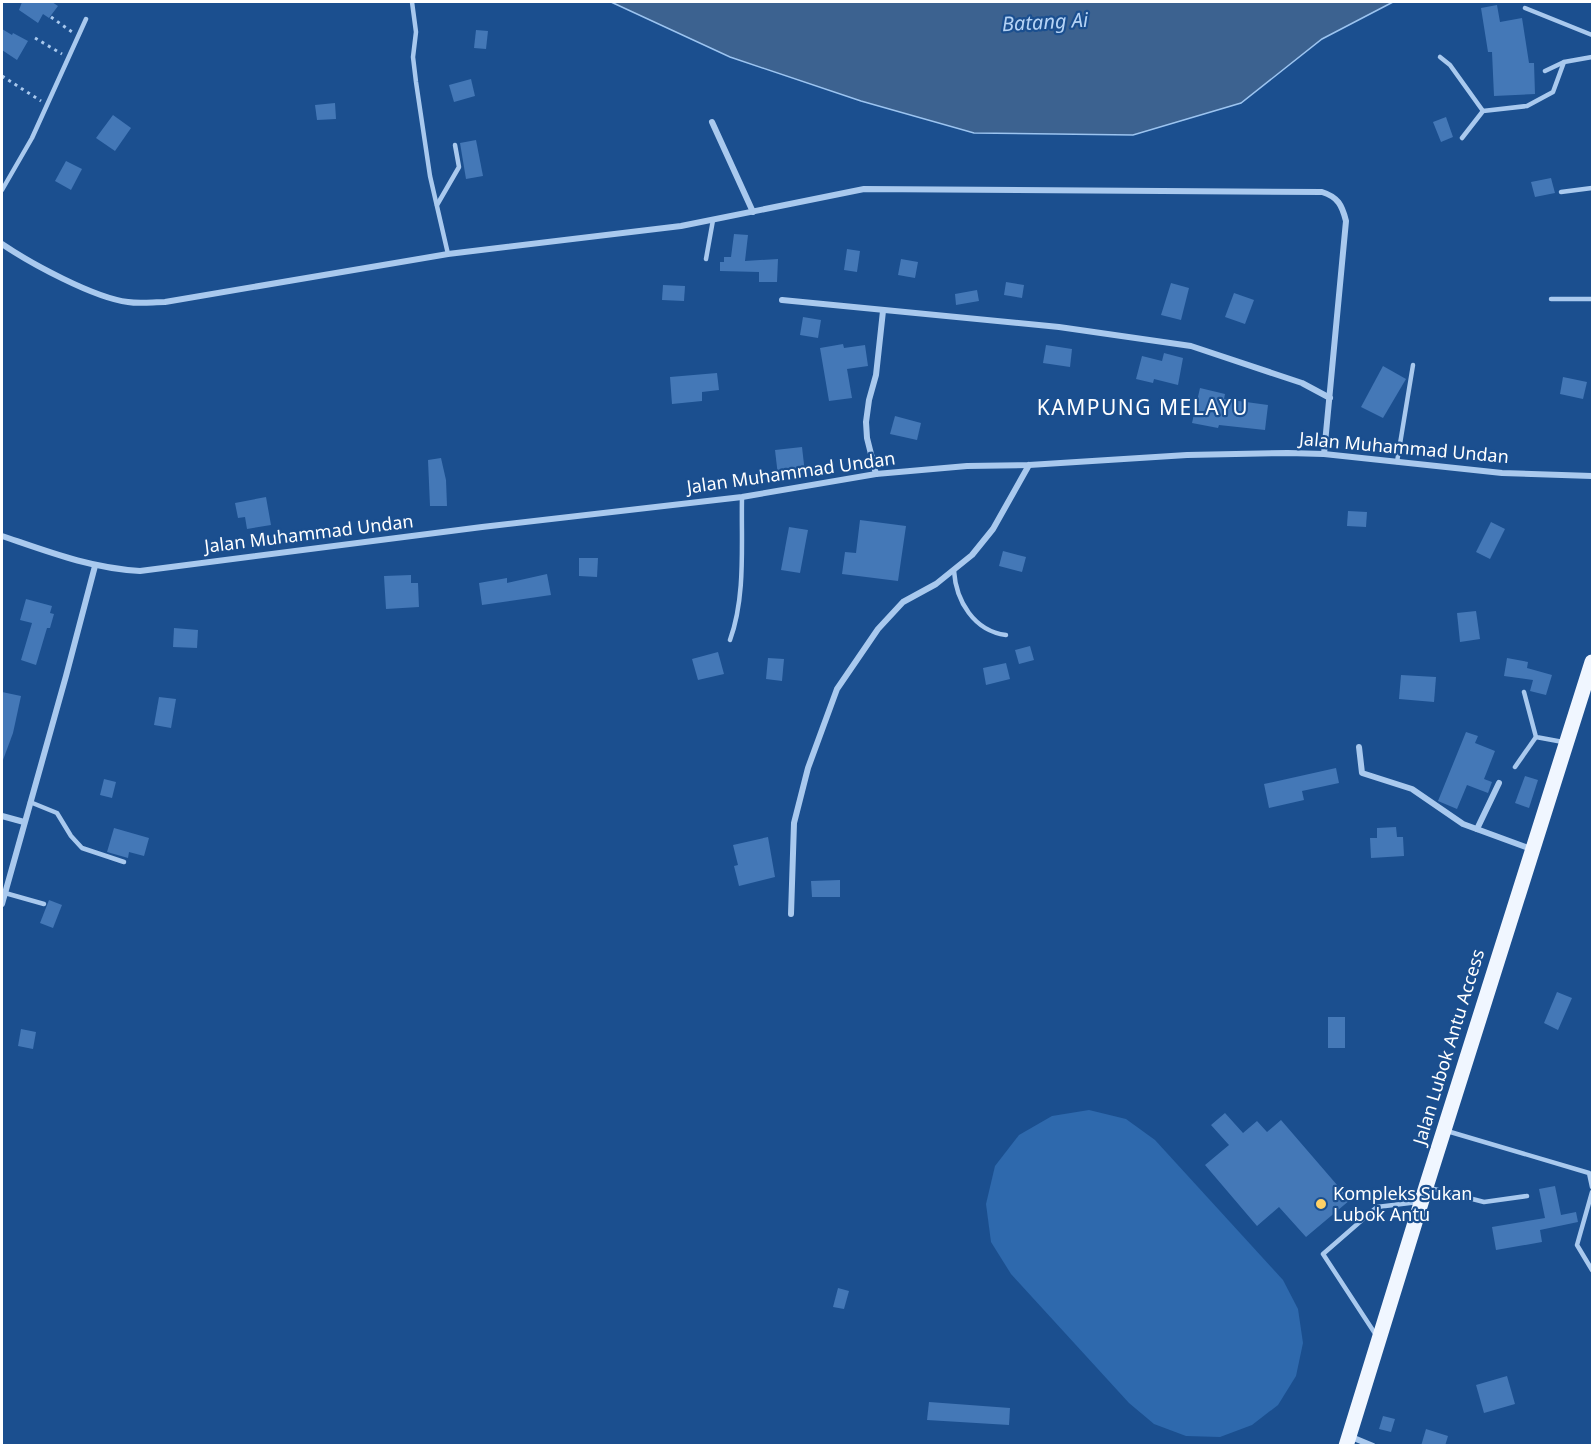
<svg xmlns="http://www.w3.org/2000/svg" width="1594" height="1447" viewBox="0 0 1594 1447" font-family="'Noto Sans',sans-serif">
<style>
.green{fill:#2e69ad}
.water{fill:#3c6290;stroke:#9cc4f0;stroke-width:1.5}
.building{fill:#4478b7}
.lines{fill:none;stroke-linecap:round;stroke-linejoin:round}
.path{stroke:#a9c9ee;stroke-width:3;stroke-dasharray:3 4.5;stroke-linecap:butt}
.service{stroke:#a9c9ee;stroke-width:4.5}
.minor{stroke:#a9c9ee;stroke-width:6}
.primary{stroke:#f0f6ff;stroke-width:15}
.poi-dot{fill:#ffd166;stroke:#1b4f8f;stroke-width:2}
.labels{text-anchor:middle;stroke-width:4.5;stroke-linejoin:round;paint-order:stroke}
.street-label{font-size:18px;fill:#fff;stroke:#1b4f8f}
.poi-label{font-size:18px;fill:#fff;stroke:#1b4f8f;text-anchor:start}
.water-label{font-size:20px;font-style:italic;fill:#b5d3f5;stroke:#1b4f8f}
.quarter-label{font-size:21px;letter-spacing:1.5px;fill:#fff;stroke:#1b4f8f}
</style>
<rect width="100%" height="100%" fill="#1b4f8f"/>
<polygon class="green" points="1089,1110 1126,1119 1155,1140 1283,1280 1298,1309 1303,1343 1296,1376 1278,1405 1252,1425 1220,1437 1186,1436 1154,1424 1129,1403 1011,1274 991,1242 986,1204 995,1166 1019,1135 1052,1116"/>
<polygon class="water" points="611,2 1393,2 1322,39 1241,103 1133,135 974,133 861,101 730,57"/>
<g class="building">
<polygon points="22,2 52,2 58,6 49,18 43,14 38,23 19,10"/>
<polygon points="1497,5 1500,22 1522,18 1529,63 1534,63 1535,94 1494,96 1492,52 1488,52 1481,8"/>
<polygon points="2,29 12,35 13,33 28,41 17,60 2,50"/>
<polygon points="476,30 488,31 486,49 474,48"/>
<polygon points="471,79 475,96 454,102 449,85"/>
<polygon points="335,103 336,119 317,120 315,105"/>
<polygon points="113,115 131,128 115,151 96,138"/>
<polygon points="1446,117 1453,137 1441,142 1433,122"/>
<polygon points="476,140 483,176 466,179 460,143"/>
<polygon points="66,161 82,169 71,190 55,181"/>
<polygon points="1551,178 1555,193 1535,197 1531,182"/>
<polygon points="734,234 748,235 745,261 778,259 777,282 759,282 759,272 720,271 720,262 724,262 724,257 731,257"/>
<polygon points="847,249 860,251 857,272 844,270"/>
<polygon points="901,259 918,262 915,278 898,275"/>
<polygon points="1006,282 1024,285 1022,298 1004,295"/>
<polygon points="1171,283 1189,288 1181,320 1161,315"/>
<polygon points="663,285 685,286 684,301 662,300"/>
<polygon points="977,290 979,301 956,305 955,294"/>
<polygon points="1234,293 1254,300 1245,324 1225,317"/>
<polygon points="803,317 821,320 818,338 800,335"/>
<polygon points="843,344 844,348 865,345 868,366 847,369 852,398 829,401 820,348"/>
<polygon points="1046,345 1072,349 1070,367 1043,363"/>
<polygon points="1164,353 1183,358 1178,385 1154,379 1153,383 1136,379 1142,356 1162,361"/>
<polygon points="1383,366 1406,379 1383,418 1361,407"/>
<polygon points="717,373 719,390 702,392 702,401 672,404 670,377"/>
<polygon points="1563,377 1587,382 1583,399 1560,394"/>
<polygon points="1200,388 1225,394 1224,399 1268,405 1265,430 1219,425 1218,428 1192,423"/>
<polygon points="895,416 921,423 917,440 890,434"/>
<polygon points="802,447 805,473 778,476 775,450"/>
<polygon points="441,458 446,480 447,506 430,506 428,460"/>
<polygon points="266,497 271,525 247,529 245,517 238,518 235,503"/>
<polygon points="1348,511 1367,512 1366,527 1347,526"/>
<polygon points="860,520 906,526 898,581 842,574 845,552 856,553"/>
<polygon points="1491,522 1505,529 1490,559 1476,552"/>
<polygon points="789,527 808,530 800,573 781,570"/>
<polygon points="1003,551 1026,557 1022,572 999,566"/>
<polygon points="579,558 598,558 597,577 579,576"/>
<polygon points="547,574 551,595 482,605 479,583 507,578 507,583"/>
<polygon points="411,575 411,583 418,583 419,607 386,609 384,576"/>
<polygon points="26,599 52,606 50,613 54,614 50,628 47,628 36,665 21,660 32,623 20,620"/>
<polygon points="1476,611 1480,639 1460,642 1457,613"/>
<polygon points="174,628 198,630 197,648 173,647"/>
<polygon points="1030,646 1034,660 1019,664 1015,650"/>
<polygon points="718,652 724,674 698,680 692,659"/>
<polygon points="768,658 784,659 782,681 766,679"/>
<polygon points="1507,658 1528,662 1527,668 1552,675 1546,695 1530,691 1533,680 1504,676"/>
<polygon points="1006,663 1010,679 986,685 983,668"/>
<polygon points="1401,675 1436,677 1434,702 1399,699"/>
<polygon points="2,692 21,696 13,733 3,760 2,760"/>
<polygon points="159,697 176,699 171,728 154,725"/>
<polygon points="1466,732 1478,736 1475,743 1495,751 1484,779 1492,782 1488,793 1467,785 1457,809 1438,801"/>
<polygon points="1336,768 1339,783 1302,791 1304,800 1269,808 1264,784"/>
<polygon points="1525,776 1538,780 1529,808 1515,803"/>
<polygon points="104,779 116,782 112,798 100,795"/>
<polygon points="1396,827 1397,837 1403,837 1404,856 1371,858 1370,838 1377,838 1377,828"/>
<polygon points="114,828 149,838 144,856 129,852 128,858 107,852"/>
<polygon points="768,837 775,877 739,886 734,866 738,865 733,845"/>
<polygon points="840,880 840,897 812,897 811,881"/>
<polygon points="49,900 62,905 53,928 40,923"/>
<polygon points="1557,992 1572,998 1558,1030 1544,1023"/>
<rect x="1328" y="1017" width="17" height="31"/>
<polygon points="21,1029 36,1032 33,1049 18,1046"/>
<polygon points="1225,1113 1243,1133 1257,1121 1267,1132 1281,1120 1350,1200 1306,1237 1279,1207 1257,1226 1205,1165 1229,1145 1211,1125"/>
<polygon points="1555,1186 1561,1215 1576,1212 1578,1222 1540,1230 1542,1242 1496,1250 1492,1227 1545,1218 1539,1189"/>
<polygon points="838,1288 849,1291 844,1309 833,1307"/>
<polygon points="1507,1376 1515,1404 1484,1413 1476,1385"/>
<polygon points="929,1402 1010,1408 1009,1425 927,1420"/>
<polygon points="1383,1416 1395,1419 1391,1432 1379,1429"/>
<polygon points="1426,1429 1448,1436 1445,1446 1421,1446"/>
</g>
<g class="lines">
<g class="path">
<polyline points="51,17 72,32"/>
<polyline points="35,38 62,54"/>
<polyline points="2,76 41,101"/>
</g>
<g class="service">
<polyline points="412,2 416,32 413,57 416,82 430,176 448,254"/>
<polyline points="1525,8 1592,35"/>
<polyline points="1440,57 1450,65 1483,111"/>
<polyline points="1545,71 1564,62 1592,57"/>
<polyline points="1462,138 1483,111 1527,106 1553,92 1564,62"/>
<polyline points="2,190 32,138 86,19"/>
<polyline points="1561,192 1592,188"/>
<polyline points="437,205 459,167 455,145"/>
<polyline points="706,259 713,220"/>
<polyline points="1551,299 1592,299"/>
<polyline points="1397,462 1413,365"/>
<path d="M954 571C956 601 974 631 1006 635"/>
<path d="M730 640C746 596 741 543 742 497"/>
<polyline points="1524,692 1536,737 1563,742"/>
<polyline points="1515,767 1536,737"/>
<polyline points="30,802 57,813 71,836 82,848 124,862"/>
<polyline points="5,893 44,904"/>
<polyline points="1447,1131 1589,1173 1592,1187"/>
<polyline points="1430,1188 1484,1202 1527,1196"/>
<polyline points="1592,1192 1577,1245 1592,1270"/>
<polyline points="1376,1335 1323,1254 1377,1207 1418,1202"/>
</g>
<g class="minor">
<polyline points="712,122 753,212"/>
<path d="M2 244C30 263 94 298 128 302 140 304 153 302 165 302L448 254 681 226 864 189 1322 192C1338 197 1342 205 1346 221L1324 454"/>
<polyline points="782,300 1059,327 1191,346 1302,383 1330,398"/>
<polyline points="876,474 867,438 866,422 869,400 876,375 883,311"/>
<path d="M2 536C49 552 90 568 140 571L482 527 742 497 876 474 967 466 1029 465 1187 455 1288 453 1324 454 1502 473 1592 476"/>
<polyline points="1359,747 1362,773 1412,789 1463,824 1531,849"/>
<polyline points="2,816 24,822"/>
<polyline points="1477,829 1499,783"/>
<polyline points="2,904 66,676 95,566"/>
<polyline points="791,914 794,823 808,768 837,689 878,629 903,602 936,584 972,555 993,529 1029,465"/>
<polyline points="1349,1436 1373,1446"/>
</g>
<polyline class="primary" points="1346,1446 1426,1187 1592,662"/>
</g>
<circle class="poi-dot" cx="1321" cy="1204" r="6"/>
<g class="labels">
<g class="street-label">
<text transform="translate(1404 448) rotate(5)" y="6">Jalan Muhammad Undan</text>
<text transform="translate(791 473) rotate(-8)" y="6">Jalan Muhammad Undan</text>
<text transform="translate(309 534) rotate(-7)" y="6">Jalan Muhammad Undan</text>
<text transform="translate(1449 1047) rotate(-73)" y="6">Jalan Lubok Antu Access</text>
</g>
<g class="poi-label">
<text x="1333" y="1200">Kompleks Sukan<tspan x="1333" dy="21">Lubok Antu</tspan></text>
</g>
<g class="water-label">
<text transform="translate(1045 22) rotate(-3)" y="7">Batang Ai</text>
</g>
<g class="quarter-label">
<text x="1143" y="415">KAMPUNG MELAYU</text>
</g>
</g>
<rect width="1594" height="1447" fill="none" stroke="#ffffff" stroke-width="6"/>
</svg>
